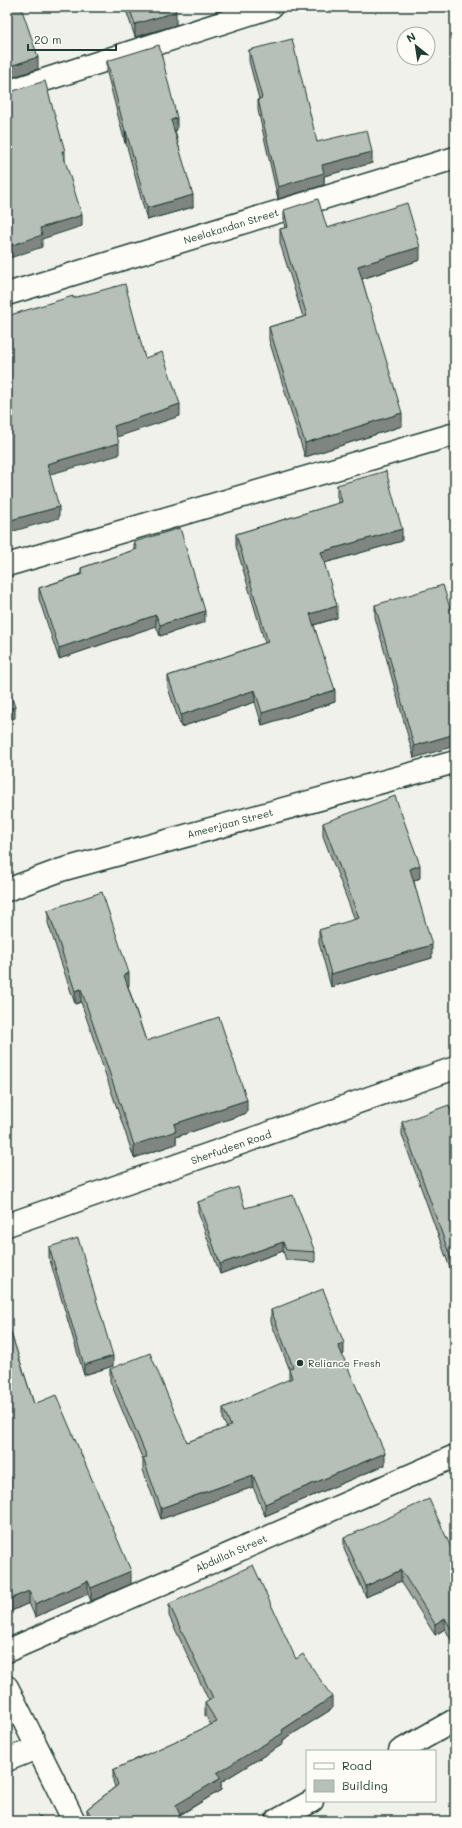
<svg xmlns="http://www.w3.org/2000/svg" width="462" height="1828" viewBox="0 0 462 1828" font-family="Mali,sans-serif">
<style>
.lines{fill:none;stroke-linecap:round;stroke-linejoin:round}
.minor-casing{stroke:#1f3d34;stroke-width:25}
.minor{stroke:#fdfcf7;stroke-width:22}
.wall{fill:#9da49e;stroke:#1f3d34}
.shaded-wall{fill:#7f8681;stroke:#1f3d34}
.building{fill:#b6bfb8;stroke:#1f3d34}
.poi-dot{fill:#1f3d34;stroke:#fdfcf7;stroke-width:1.5}
.labels{text-anchor:middle;stroke-width:3;stroke-linejoin:round;paint-order:stroke}
.street-label{font-size:10px;fill:#1f3d34;stroke:#fdfcf7}
.poi-label{font-size:10px;fill:#1f3d34;stroke:#fdfcf7;text-anchor:start}
</style>
<rect width="100%" height="100%" fill="#f0f1eb"/>
<filter id="ink" filterUnits="userSpaceOnUse"><feTurbulence type="fractalNoise" baseFrequency=".025" numOctaves="2"/><feDisplacementMap in="SourceGraphic" scale="8" xChannelSelector="R" yChannelSelector="G"/><feConvolveMatrix kernelMatrix="1 2 1 2 8 2 1 2 1" color-interpolation-filters="sRGB"/></filter>
<g filter="url(#ink)">
<g class="lines">
<defs>
<g id="minor">
<polyline points="7,92 271,7"/>
<polyline points="7,294 455,158"/>
<polyline points="7,565 455,434"/>
<polyline points="7,890 61,870 455,762"/>
<polyline points="7,1225 455,1068"/>
<polyline points="7,1651 455,1456"/>
<polyline points="7,1687 74,1821"/>
<polyline points="400,1751 455,1720"/>
<polyline points="7,1760 37,1748"/>
<polyline points="276,1821 312,1801"/>
</g>
</defs>
<use href="#minor" class="minor-casing"/>
<use href="#minor" class="minor"/>
</g>
<g class="wall">
<polygon points="125,7 174,7 176,25 135,37"/>
<polygon points="249,50 317,142 372,163 324,176 324,185 278,199 258,110 258,99 259,99 249,61"/>
<polygon points="107,61 177,130 175,130 193,207 147,220 126,143 125,143 107,73"/>
<polygon points="284,210 327,228 420,260 362,279 402,426 305,457 269,340 269,327 303,317 280,243 280,229 285,228 284,223"/>
<polygon points="337,485 402,541 324,563 337,618 314,625 335,702 262,725 255,702 181,727 168,688 168,676 265,643 236,546 236,534 339,503 337,497"/>
<polygon points="134,542 205,622 160,636 156,626 59,659 39,599 39,588 81,574 81,568 134,550"/>
<polygon points="375,605 455,625 414,758 375,617"/>
<polygon points="323,823 420,878 414,881 432,958 331,987 319,943 319,930 355,920 323,836"/>
<polygon points="48,910 129,986 128,986 146,1041 247,1113 176,1137 176,1144 134,1158 81,1002 75,1004 48,923"/>
<polygon points="402,1122 455,1123 455,1282 402,1135"/>
<polygon points="198,1202 245,1208 315,1252 315,1262 286,1260 283,1251 220,1274 198,1212"/>
<polygon points="49,1247 113,1366 84,1375 49,1257"/>
<polygon points="271,1310 344,1354 342,1355 385,1465 265,1516 253,1487 161,1519 143,1470 143,1460 110,1381 110,1369 187,1442 227,1428 223,1420 223,1408 289,1380 289,1368 271,1322"/>
<polygon points="7,1321 34,1404 131,1584 91,1601 88,1594 35,1617 29,1603 7,1613"/>
<polygon points="344,1538 453,1552 455,1551 455,1647 445,1629 435,1635 401,1581 366,1597 344,1549"/>
<polygon points="169,1604 296,1659 332,1709 283,1740 283,1744 221,1782 221,1790 180,1815 182,1821 87,1821 87,1809 115,1787 113,1781 113,1770 211,1725 205,1715 205,1703 209,1701 169,1616"/>
</g>
<g class="shaded-wall">
<polygon points="176,12 176,25 135,37 135,24"/>
<polygon points="38,57 38,69 7,79 7,67"/>
<polygon points="177,118 177,130 171,131 171,120"/>
<rect x="125" y="131" width="1" height="12"/>
<polygon points="62,151 65,151 65,162"/>
<polygon points="372,152 372,163 324,176 324,185 278,199 278,187 322,165"/>
<polygon points="193,195 193,207 147,220 147,208"/>
<polygon points="82,215 82,226 42,239 42,247 7,259 7,247 40,228"/>
<polygon points="420,247 420,260 358,280 358,266"/>
<polygon points="180,404 180,416 114,438 114,426"/>
<polygon points="402,413 402,426 305,457 305,443"/>
<polygon points="119,443 119,455 47,475 47,464"/>
<polygon points="59,507 59,518 7,533 7,521"/>
<polygon points="402,529 402,541 321,564 321,552"/>
<polygon points="337,606 337,618 310,626 310,614"/>
<polygon points="205,611 205,622 160,636 160,625"/>
<polygon points="156,615 156,626 59,659 59,648"/>
<polygon points="255,690 255,702 181,727 181,715"/>
<polygon points="335,690 335,702 262,725 262,713"/>
<polygon points="15,707 15,718 7,721 7,710"/>
<polygon points="455,734 455,746 414,758 414,746"/>
<polygon points="420,865 420,878 410,882 410,869"/>
<polygon points="432,945 432,958 331,987 331,974"/>
<polygon points="129,973 129,986 124,988 124,975"/>
<polygon points="8,979 8,989 7,989 7,980"/>
<polygon points="81,989 81,1002 75,1004 75,991"/>
<polygon points="247,1100 247,1113 176,1137 176,1144 134,1158 134,1145 174,1124"/>
<polygon points="283,1242 283,1251 220,1274 220,1264"/>
<polygon points="344,1343 344,1354 338,1357 338,1345"/>
<polygon points="113,1356 113,1366 84,1375 84,1365"/>
<polygon points="385,1453 385,1465 265,1516 265,1504"/>
<polygon points="253,1475 253,1487 161,1519 161,1508"/>
<polygon points="401,1570 401,1581 366,1597 366,1586"/>
<polygon points="131,1571 131,1584 91,1601 91,1588"/>
<polygon points="88,1581 88,1594 35,1617 35,1604"/>
<polygon points="29,1591 29,1603 7,1613 7,1600"/>
<polygon points="445,1618 445,1629 435,1635 435,1624"/>
<polygon points="332,1697 332,1709 283,1740 283,1744 221,1782 221,1790 176,1817 176,1805 217,1773"/>
</g>
<g class="building">
<polygon points="7,7 21,7 38,57 7,67"/>
<polygon points="129,7 174,7 176,12 135,24"/>
<polygon points="292,39 317,142 367,130 372,152 322,165 324,173 278,187 258,99 262,98 249,50"/>
<polygon points="159,45 177,118 171,120 193,195 147,208 126,131 125,131 107,61"/>
<polygon points="45,81 65,151 62,151 82,215 40,228 42,235 7,247 7,92 10,92"/>
<polygon points="318,199 327,228 407,203 420,247 358,266 402,413 305,443 269,327 307,316 280,229 288,227 284,210"/>
<polygon points="125,284 145,358 162,352 180,404 114,426 119,443 47,464 59,507 7,521 7,316 73,296 73,298"/>
<polygon points="386,471 402,529 321,552 337,606 310,614 335,690 262,713 255,690 181,715 168,676 268,642 236,534 342,502 337,485"/>
<polygon points="180,528 205,611 160,625 156,615 59,648 39,588 83,574 81,568 137,549 134,542"/>
<polygon points="443,585 455,625 455,734 414,746 375,605"/>
<polygon points="7,684 15,707 7,710"/>
<polygon points="395,796 420,865 410,869 432,945 331,974 319,930 359,918 323,823"/>
<polygon points="102,892 129,973 124,975 146,1041 219,1017 247,1100 174,1124 176,1131 134,1145 81,989 75,991 48,910"/>
<polygon points="449,1105 455,1123 455,1270 402,1122"/>
<polygon points="238,1187 245,1208 293,1195 315,1252 286,1250 283,1242 220,1264 198,1202"/>
<polygon points="78,1238 113,1356 84,1365 49,1247"/>
<polygon points="323,1289 344,1343 338,1345 385,1453 265,1504 253,1475 161,1508 143,1458 147,1457 110,1369 150,1353 187,1442 231,1426 223,1408 292,1378 289,1369 293,1367 271,1310"/>
<polygon points="7,1321 34,1404 56,1395 131,1571 91,1588 88,1581 35,1604 29,1591 7,1600"/>
<polygon points="429,1499 453,1552 455,1551 455,1636 445,1618 435,1624 401,1570 366,1586 344,1538"/>
<polygon points="253,1565 296,1659 303,1654 332,1697 282,1730 283,1733 217,1773 221,1778 176,1805 182,1821 94,1821 87,1809 118,1785 113,1770 217,1722 205,1703 213,1698 169,1604"/>
<polygon points="40,1816 43,1821 32,1821"/>
</g>
</g>
<circle class="poi-dot" cx="300" cy="1363" r="4"/>
<g class="labels">
<g class="street-label">
<text transform="translate(231 226) rotate(-17)" y="4">Neelakandan Street</text>
<text transform="translate(230 823) rotate(-15)" y="4">Ameerjaan Street</text>
<text transform="translate(231 1147) rotate(-19)" y="4">Sherfudeen Road</text>
<text transform="translate(231 1553) rotate(-24)" y="4">Abdullah Street</text>
</g>
<g class="poi-label">
<text x="308" y="1367">Reliance Fresh</text>
</g>
</g>
<rect width="462" height="1828" fill="none" stroke="#fdfcf7" stroke-width="24"/>
<rect x="12" y="12" width="438" height="1804" fill="none" stroke="#1f3d34" stroke-width="1.5" filter="url(#ink)"/>
<rect x="306" y="1750" width="130" height="52" fill="#fdfcf7" stroke="#a4b0a9"/>
<rect x="314" y="1763" width="20" height="6" fill="#fdfcf7" stroke="#a4b0a9"/>
<text x="342" y="1770" font-size="12" fill="#1f3d34">Road</text>
<rect x="314" y="1780" width="20" height="12" fill="#b6bfb8" stroke="#a4b0a9"/>
<text x="342" y="1790" font-size="12" fill="#1f3d34">Building</text>
<g transform="translate(416 46) rotate(330)"><circle r="19" fill="#fdfcf7" stroke="#a4b0a9"/>
<path d="M0-3L7 15L0 10L-7 15Z" fill="#1f3d34"/>
<text y="-6" font-size="11" font-weight="bold" text-anchor="middle" fill="#1f3d34">N</text>
</g>
<path d="M28 44v6h88v-6" fill="none" stroke="#1f3d34" stroke-width="2"/>
<text x="34" y="44" font-size="12" fill="#1f3d34" stroke="#fdfcf7" stroke-width="3" paint-order="stroke">20 m</text>
</svg>
